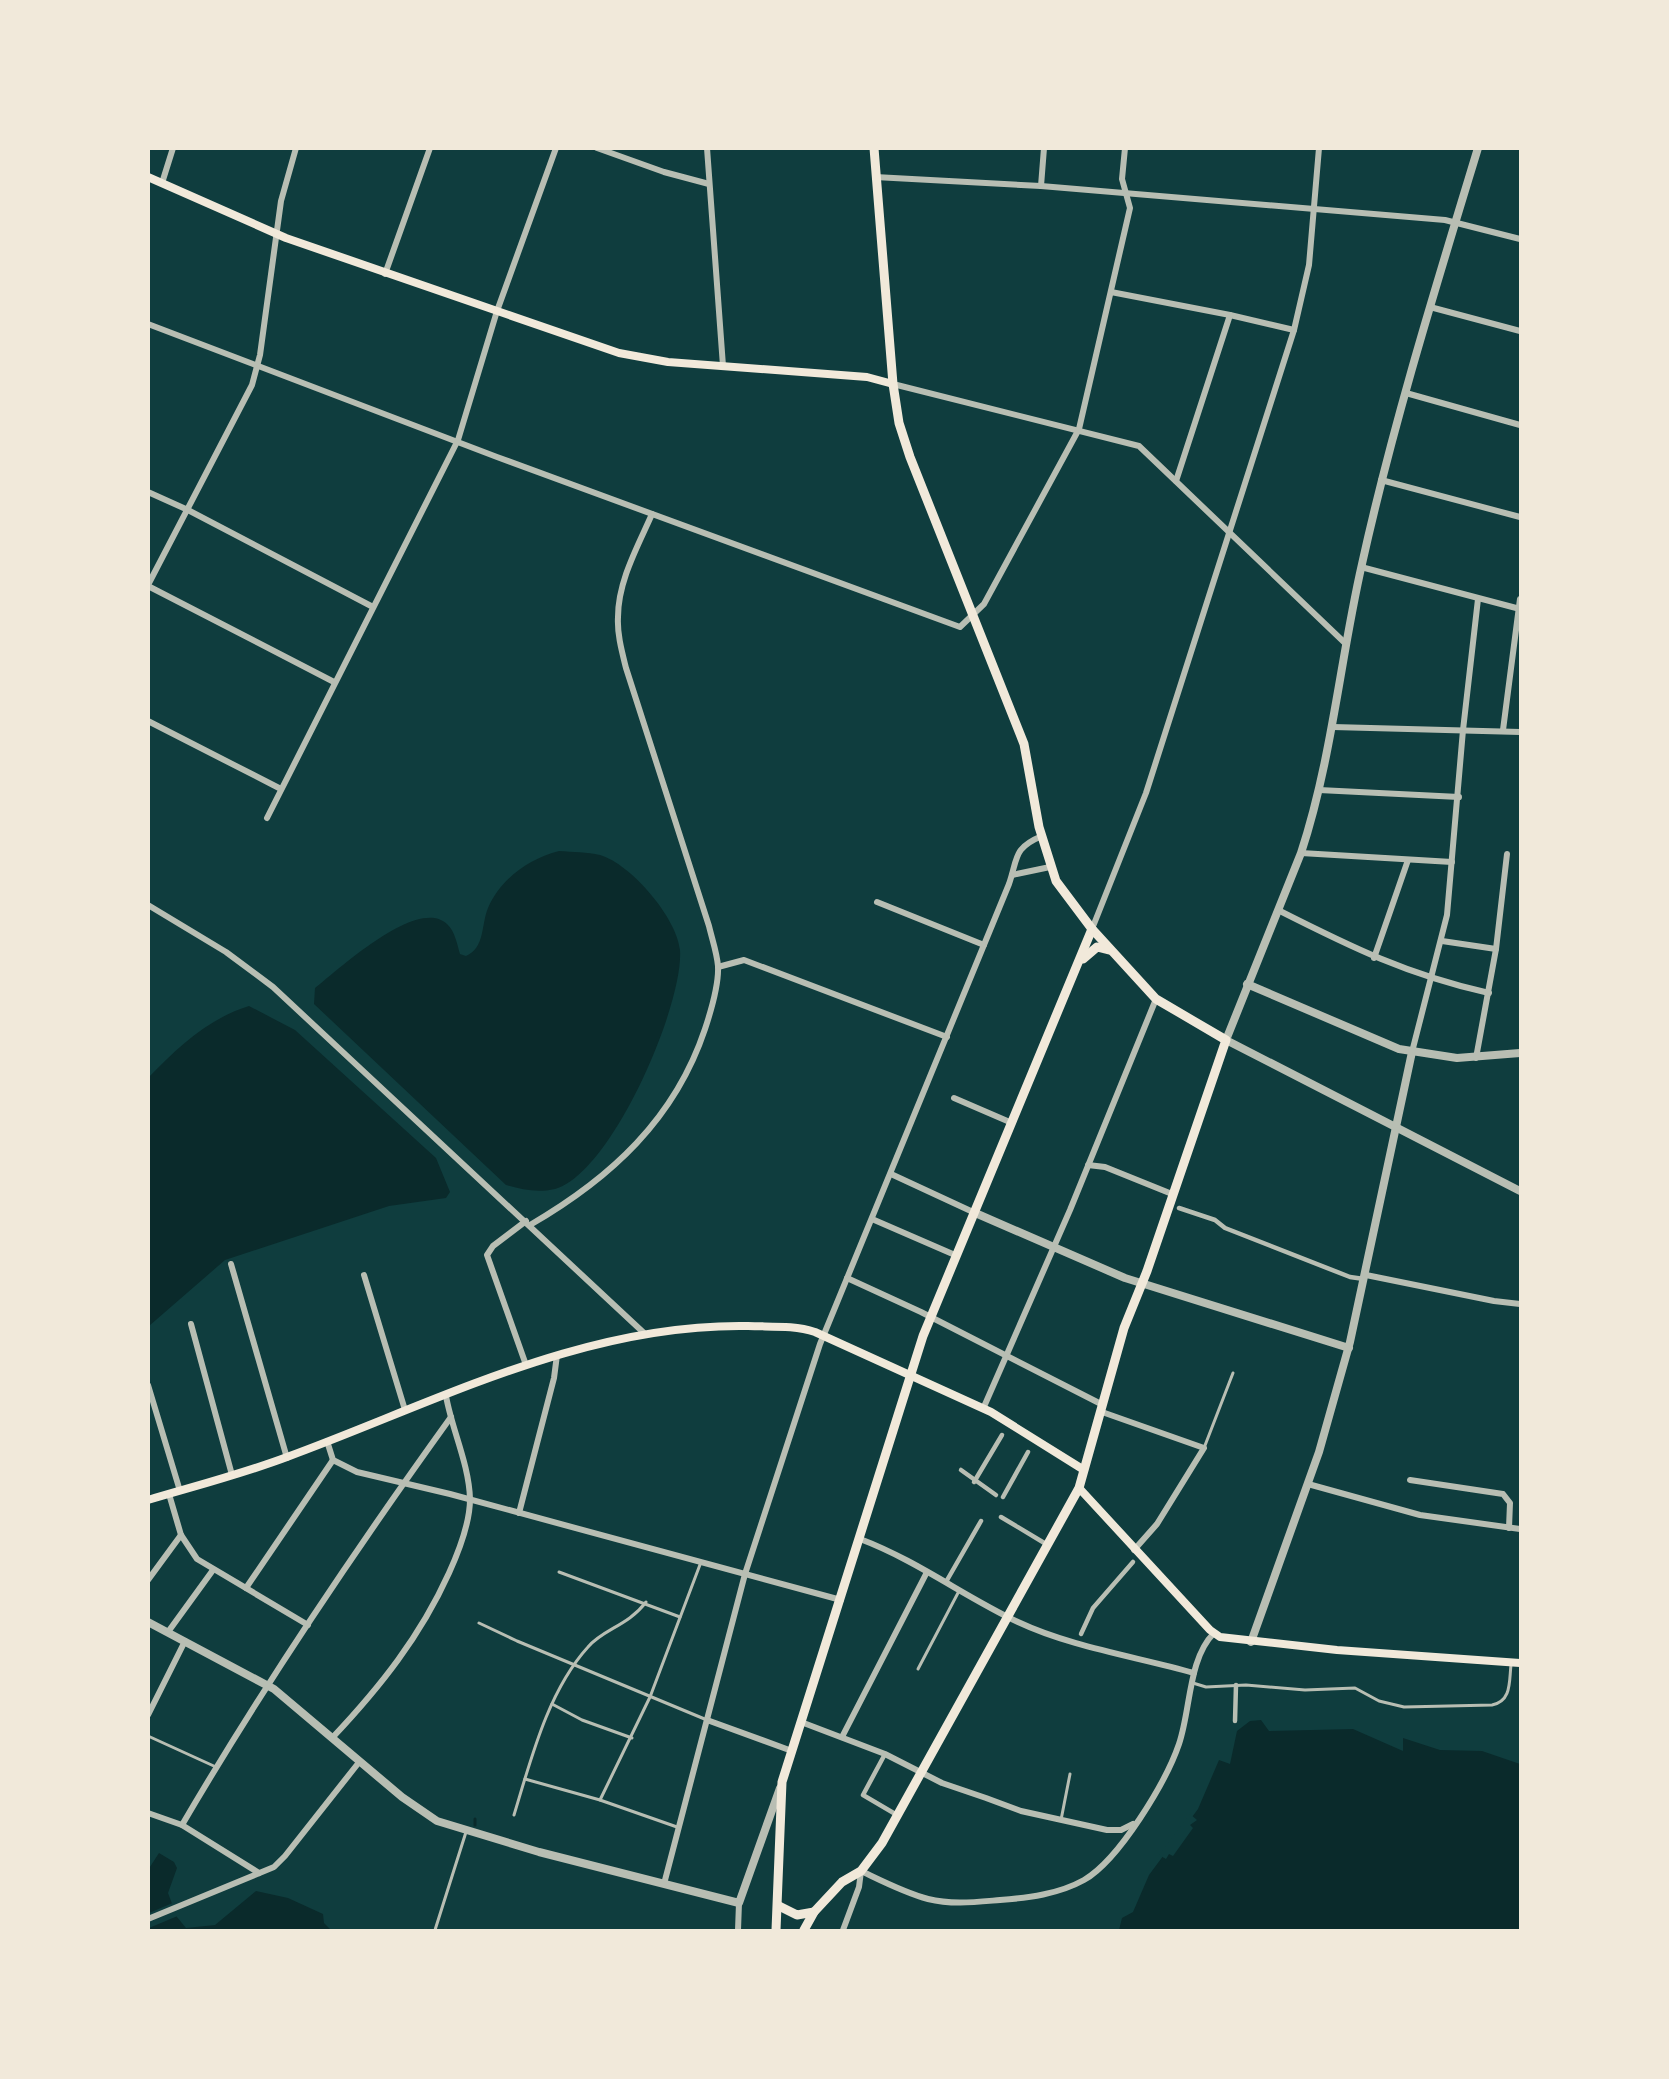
<svg xmlns="http://www.w3.org/2000/svg" width="1669" height="2079" viewBox="0 0 1669 2079" font-family="Ubuntu,sans-serif">
<style>
.water{fill:#0a2a2b}
.pier{fill:#0f3d3e}
.lines{fill:none;stroke-linecap:round;stroke-linejoin:round}
.stream{stroke:#0a2a2b;stroke-width:3}
.service{stroke:#b8beb3;stroke-width:3}
.pedestrian{stroke:#b8beb3;stroke-width:4.5}
.minor{stroke:#b8beb3;stroke-width:6}
.tertiary{stroke:#b8beb3;stroke-width:8}
.secondary{stroke:#f1e9da;stroke-width:8}
.primary{stroke:#f1e9da;stroke-width:9}
</style>
<rect width="100%" height="100%" fill="#0f3d3e"/>
<g class="water">
<path d="M559 851C573 852 587 852 600 855 631 864 677 918 680 950 684 1004 612 1173 555 1189 538 1193 522 1190 506 1185L314 1004 315 988C339 969 418 896 447 924 455 931 457 944 460 954L466 956C485 948 481 925 488 908 501 878 529 859 559 851Z"/>
<path d="M249 1006 295 1030 436 1158 450 1192 446 1198 389 1206 225 1260 149 1326V1077C177 1048 209 1018 249 1006Z"/>
<polygon points="1261,1720 1269,1731 1353,1729 1403,1751 1403,1738 1440,1750 1482,1751 1520,1764 1520,1930 1119,1930 1122,1918 1133,1912 1149,1875 1198,1809 1219,1760 1230,1764 1237,1731 1250,1721"/>
<polygon points="159,1853 174,1862 177,1868 168,1893 177,1917 186,1928 215,1925 256,1891 288,1898 323,1914 324,1923 331,1930 149,1930 148,1870"/>
</g>
<g class="pier">
<polygon points="1190,1814 1197,1820 1190,1825 1193,1828 1173,1856 1169,1854 1166,1859 1159,1855"/>
<polygon points="175,1902 180,1915 149,1928 149,1913"/>
</g>
<g class="lines">
<polyline class="stream" points="475,1825 475,1819"/>
<g class="service">
<polyline points="1204,1448 1233,1373"/>
<polyline points="559,1572 680,1617"/>
<polyline points="479,1623 517,1641 707,1720"/>
<polyline points="918,1669 959,1591"/>
<path d="M1193 1683 1206 1687 1246 1685 1305 1690 1355 1688 1379 1701 1404 1707 1492 1705C1512 1701 1509 1681 1511 1665"/>
<polyline points="552,1704 582,1720 632,1738"/>
<polyline points="148,1736 216,1767"/>
<polyline points="525,1779 600,1800 677,1827"/>
<polyline points="600,1800 650,1697 701,1562"/>
<path d="M514 1815C531 1759 548 1691 588 1647 603 1629 628 1626 646 1602"/>
<polyline points="1061,1820 1070,1774"/>
<polyline points="435,1930 466,1832"/>
</g>
<g class="pedestrian">
<polyline points="1179,1208 1215,1220 1225,1228 1350,1277 1364,1279"/>
<polyline points="961,1470 996,1495"/>
<polyline points="974,1482 1002,1435"/>
<polyline points="1003,1497 1028,1452"/>
<polyline points="1001,1517 1046,1544"/>
<polyline points="946,1582 981,1521"/>
<polyline points="1081,1634 1093,1608 1133,1562"/>
<polyline points="1235,1721 1236,1685"/>
<polyline points="885,1754 863,1795 897,1815"/>
</g>
<g class="minor">
<polyline points="597,148 664,172 709,184"/>
<polyline points="707,148 723,366"/>
<polyline points="875,177 1041,186 1445,220 1520,239"/>
<polyline points="162,183 173,148"/>
<polyline points="1041,186 1044,148"/>
<polyline points="385,274 430,148"/>
<polyline points="1111,292 1230,315 1294,330"/>
<polyline points="1430,307 1520,331"/>
<polyline points="148,324 497,457 960,627 984,604 1079,429 1130,208 1122,179 1125,148"/>
<polyline points="893,384 1139,446 1346,644"/>
<polyline points="1406,393 1520,425"/>
<polyline points="1381,480 1520,517"/>
<polyline points="1176,481 1230,315"/>
<polyline points="148,492 188,510 373,607"/>
<polyline points="1361,567 1520,609"/>
<polyline points="148,585 252,385 260,355 281,201 296,148"/>
<polyline points="148,586 334,682"/>
<polyline points="148,721 279,788"/>
<polyline points="1333,727 1520,732"/>
<polyline points="1503,730 1520,599"/>
<polyline points="1319,790 1459,797"/>
<polyline points="267,818 458,440 497,311 556,148"/>
<polyline points="1301,853 1452,862"/>
<polyline points="1012,875 1050,867"/>
<polyline points="877,902 984,945"/>
<polyline points="148,905 226,952 273,987 644,1333"/>
<path d="M1278 910C1351 947 1408 975 1489 993"/>
<polyline points="1092,929 1146,793 1294,330 1309,265 1319,148"/>
<polyline points="1442,941 1496,949"/>
<polyline points="1374,958 1408,860"/>
<polyline points="718,967 744,960 947,1037"/>
<polyline points="1412,1052 1447,915 1463,730 1478,599"/>
<polyline points="1476,1058 1496,949 1507,854"/>
<polyline points="954,1098 1012,1123"/>
<polyline points="1088,1165 1105,1167 1172,1194"/>
<polyline points="891,1174 973,1212"/>
<polyline points="872,1219 955,1255"/>
<path d="M530 1225C611 1178 675 1119 705 1029 711 1011 719 985 718 966 717 953 712 939 709 926L626 668C622 652 617 634 618 617 618 581 638 546 652 514"/>
<polyline points="231,1264 287,1458"/>
<polyline points="364,1275 405,1410"/>
<polyline points="1366,1275 1494,1301 1520,1304"/>
<polyline points="847,1278 921,1312 1103,1405"/>
<polyline points="191,1324 232,1475"/>
<polyline points="526,1365 487,1255 493,1246 526,1221"/>
<polyline points="148,1385 180,1491"/>
<polyline points="983,1409 1070,1210 1156,999"/>
<polyline points="1102,1412 1204,1448 1157,1524 1134,1550"/>
<polyline points="327,1441 333,1460 357,1472 450,1494 841,1600"/>
<polyline points="1410,1480 1503,1494 1510,1503 1509,1528"/>
<polyline points="1308,1484 1420,1515 1520,1529"/>
<polyline points="169,1494 181,1535 197,1559 308,1625"/>
<polyline points="519,1513 554,1378 557,1355"/>
<path d="M860 1539C916 1560 965 1597 1018 1622 1071 1647 1138 1657 1194 1673"/>
<polyline points="148,1580 181,1535"/>
<polyline points="246,1588 333,1460"/>
<polyline points="168,1632 213,1570"/>
<polyline points="148,1715 185,1641"/>
<polyline points="707,1720 792,1751"/>
<polyline points="801,1722 885,1754 942,1783 986,1798 1021,1811 1107,1830 1121,1830 1133,1824"/>
<path d="M333 1737C380 1687 420 1637 449 1573 459 1551 470 1524 470 1499 469 1464 452 1430 446 1396"/>
<polyline points="842,1737 927,1572"/>
<polyline points="148,1813 182,1825 259,1873"/>
<path d="M182 1825C264 1685 356 1549 451 1417"/>
<path d="M664 1884 745 1574 820 1344 1009 884C1018 858 1013 848 1042 836"/>
<polyline points="148,1919 274,1867 285,1856 360,1761"/>
<polyline points="738,1930 739,1903"/>
<path d="M843 1930 859 1887 861 1871C882 1881 905 1893 928 1899 952 1905 976 1902 1000 1900 1028 1898 1059 1894 1084 1880 1119 1860 1166 1782 1179 1744 1191 1709 1188 1659 1214 1633"/>
</g>
<g class="tertiary">
<path d="M1478 148C1436 286 1393 424 1362 564 1340 660 1332 759 1301 853L1226 1040 1520 1191"/>
<polyline points="1247,984 1399,1049 1457,1058 1520,1053"/>
<polyline points="973,1212 1125,1278 1349,1348"/>
<polyline points="148,1622 274,1689 402,1797 437,1821 539,1852 739,1903 780,1788"/>
<polyline points="1251,1642 1319,1452 1350,1342 1412,1052"/>
</g>
<g class="secondary">
<polyline points="148,177 286,238 619,353 668,362 867,377 893,384"/>
<polyline points="1079,1488 1210,1630 1220,1637 1337,1650 1520,1663"/>
<path d="M148 1500C195 1486 242 1474 287 1457 437 1402 584 1323 748 1326 770 1327 794 1325 815 1332L991 1412 1084 1470"/>
</g>
<g class="primary">
<polyline points="1083,959 1097,947 1109,950"/>
<polyline points="779,1906 797,1915 814,1912"/>
<polyline points="776,1930 782,1782 923,1336 1092,929"/>
<polyline points="804,1930 814,1912 842,1882 861,1871 882,1843 1079,1488 1124,1328 1147,1271 1226,1040 1156,999 1092,929 1056,881 1039,827 1024,744 910,457 899,423 893,384 874,148"/>
</g>
</g>
<rect width="1669" height="2079" fill="none" stroke="#f1e9da" stroke-width="300"/>
</svg>
